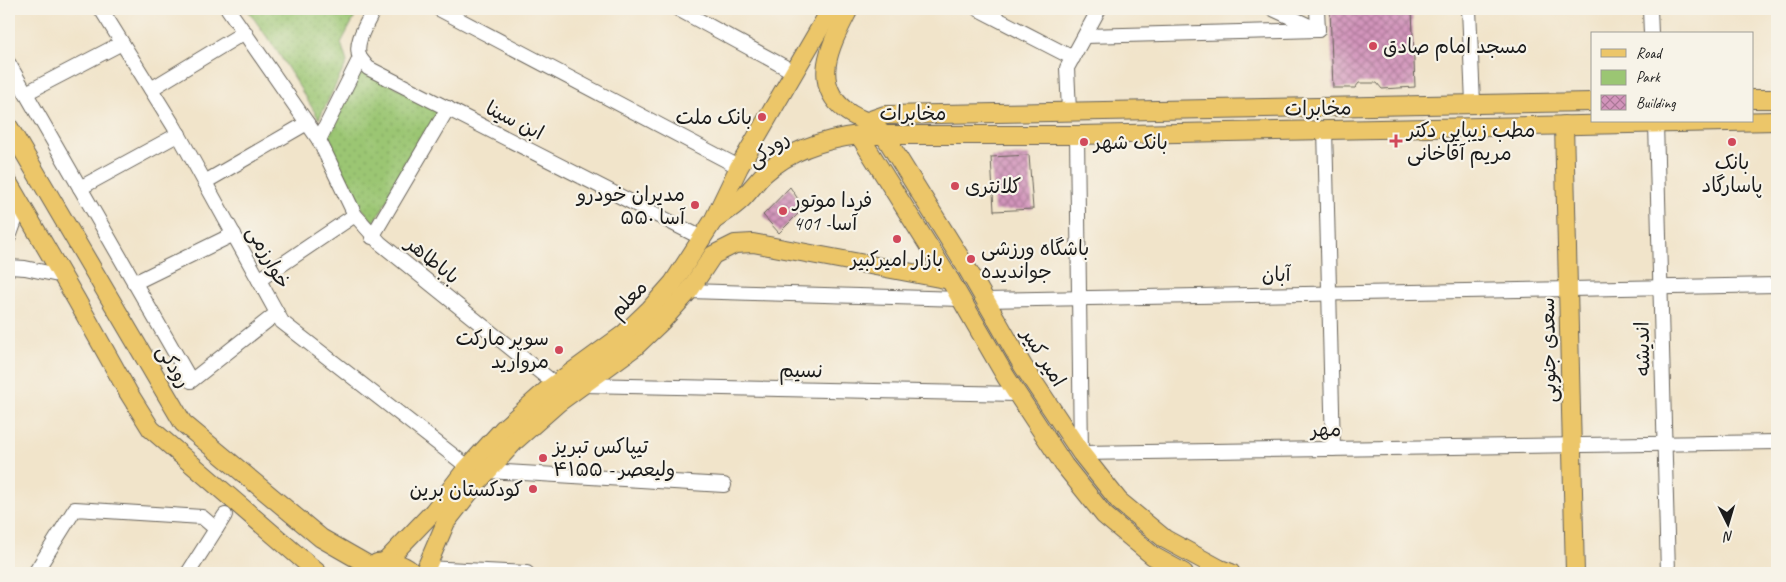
<svg xmlns="http://www.w3.org/2000/svg" width="1786" height="582" viewBox="0 0 1786 582" font-family="Caveat,'Playpen Sans Arabic',sans-serif">
<style>
.green{fill:url(#green-dots);stroke:#5c7148}
.building{fill:url(#building-cross-hatch)}
.lines{fill:none;stroke-linecap:round;stroke-linejoin:round}
.minor-casing{stroke:#676259;stroke-width:16}
.major-casing{stroke:#676259;stroke-width:20}
.minor{stroke:#fff;stroke-width:14}
.major{stroke:#ecc669;stroke-width:18}
.poi-dot{fill:#d1495b;stroke:#f7f3e8;stroke-width:2}
.labels{text-anchor:middle;stroke-width:4.5;stroke-linejoin:round;paint-order:stroke}
.poi-label{font-size:20px;fill:#1c1c1c;stroke:#f7f3e8;text-anchor:start}
.street-label{font-size:20px;fill:#1c1c1c;stroke:#f7f3e8}
</style>
<defs>
<pattern id="green-dots" width="8" height="8" patternUnits="userSpaceOnUse" patternTransform="scale(1.25)"><rect width="8" height="8" fill="#9bc673"/><path d="M2 2h.1M6 6h.1" fill="none" stroke="#85aa63" stroke-width="1.8" stroke-linecap="round"/></pattern>
<pattern id="building-cross-hatch" width="8" height="8" patternUnits="userSpaceOnUse" patternTransform="scale(1.25)"><rect width="8" height="8" fill="#d294bb"/><path d="M0 0l8 8M0 8l8-8" fill="none" stroke="#aa7897"/></pattern>
</defs>
<rect width="100%" height="100%" fill="#f7f3e8"/>
<filter id="ink" filterUnits="userSpaceOnUse"><feTurbulence type="fractalNoise" baseFrequency=".02" numOctaves="2"/><feDisplacementMap in="SourceGraphic" scale="10" xChannelSelector="R" yChannelSelector="G"/><feConvolveMatrix kernelMatrix="1 2 1 2 8 2 1 2 1" color-interpolation-filters="sRGB"/></filter>
<filter id="wash" filterUnits="userSpaceOnUse"><feTurbulence type="fractalNoise" baseFrequency=".0096" numOctaves="4" result="noise"/><feDisplacementMap in="SourceGraphic" scale="20" xChannelSelector="R" yChannelSelector="G"/><feGaussianBlur stdDeviation="1.12" result="paint"/><feColorMatrix in="noise" values="0 0 0 0 0 0 0 0 0 0 0 0 0 0 0 0 0 1.4 0 .05"/><feComposite in="paint" operator="in"/></filter>
<g filter="url(#wash)">
<rect width="100%" height="100%" fill="#f1e4ca"/>
<g class="green">
<polygon points="247,9 359,9 341,43 347,62 319,119 279,54"/>
<polygon points="365,71 441,110 374,223 357,202 325,138 359,73"/>
</g>
<g id="blocks">
<g class="building">
<polygon points="1330,9 1412,9 1415,87 1382,89 1377,83 1359,83 1355,88 1333,88"/>
<polygon points="1029,155 1033,209 994,211 991,157"/>
<polygon points="790,187 804,208 779,233 763,215"/>
</g>
</g>
</g>
<g filter="url(#ink)">
<use href="#blocks" fill-opacity="0" stroke="#676259" stroke-width="1"/>
<g class="lines">
<defs>
<g id="minor">
<polyline points="101,9 175,128 282,322 468,467"/>
<polyline points="228,9 319,140"/>
<path d="M374 9C368 22 353 43 360 58 362 61 366 65 368 68L702 238"/>
<polyline points="439,9 739,167"/>
<polyline points="678,9 794,72"/>
<polyline points="978,9 1073,58"/>
<polyline points="1273,9 1316,29"/>
<polyline points="1317,9 1318,30"/>
<polyline points="1469,9 1473,103"/>
<polyline points="1650,9 1651,34"/>
<polyline points="1085,36 1318,30"/>
<polyline points="360,58 319,140 355,215 380,243 555,384"/>
<polyline points="9,64 191,381 277,313"/>
<polyline points="151,89 245,32"/>
<polyline points="26,93 122,43"/>
<polyline points="1069,111 1067,68 1099,9"/>
<polyline points="1656,123 1668,573"/>
<polyline points="1325,129 1333,449"/>
<polyline points="1077,135 1081,453"/>
<polyline points="205,182 307,123"/>
<polyline points="80,188 179,134"/>
<polyline points="9,237 21,204"/>
<polyline points="372,237 448,108"/>
<polyline points="9,267 25,268 63,276"/>
<polyline points="259,280 355,215"/>
<polyline points="134,283 234,234"/>
<polyline points="689,291 961,299"/>
<polyline points="985,300 1777,285"/>
<polyline points="583,385 1017,394"/>
<polyline points="1081,453 1777,442"/>
<polyline points="488,471 724,485"/>
<polyline points="426,568 527,573"/>
<polyline points="35,573 75,509 202,517 216,529"/>
<polyline points="188,573 225,515"/>
</g>
<g id="major">
<path d="M849 9C833 41 809 81 845 110 851 115 859 118 865 121 872 125 878 130 884 135L968 270 1023 366 1081 453 1119 501 1165 539 1220 569 1231 573"/>
<polyline points="1752,99 1777,99"/>
<polyline points="865,122 885,115 1592,102"/>
<polyline points="1564,125 1575,573"/>
<polyline points="9,127 183,423 321,538 370,566"/>
<polyline points="859,135 950,280 1006,377 1064,465 1104,515 1153,556 1184,573"/>
<polyline points="9,184 76,299 128,392 151,429 318,573"/>
<path d="M713 221C722 214 733 208 741 200 749 192 756 182 764 174 790 150 825 139 859 135H1077L1777 121"/>
<polyline points="385,562 433,512 463,473 503,429 547,390 624,334 650,309 673,283 713,221 739,167 831,9"/>
<path d="M377 563C391 561 403 563 413 573"/>
<polyline points="424,573 446,522 476,484 515,441 558,403 635,347 662,321 689,291 713,255 735,244 753,243 950,280"/>
</g>
</defs>
<use href="#minor" class="minor-casing"/>
<use href="#major" class="major-casing"/>
<use href="#minor" class="minor"/>
<use href="#major" class="major"/>
</g>
</g>
<g class="poi-dot">
<circle cx="1373" cy="46" r="5"/>
<circle cx="762" cy="117" r="5"/>
<path d="M1393.5 133.5h5v5h5v5h-5v5h-5v-5h-5v-5h5z"/>
<circle cx="1084" cy="142" r="5"/>
<circle cx="1732" cy="142" r="5"/>
<circle cx="955" cy="186" r="5"/>
<circle cx="695" cy="205" r="5"/>
<circle cx="783" cy="211" r="5"/>
<circle cx="897" cy="239" r="5"/>
<circle cx="971" cy="259" r="5"/>
<circle cx="559" cy="350" r="5"/>
<circle cx="543" cy="458" r="5"/>
<circle cx="533" cy="489" r="5"/>
</g>
<g class="labels">
<g class="poi-label">
<text x="1383" y="53">مسجد امام صادق</text>
<text x="752" y="124" text-anchor="end">بانک ملت</text>
<text x="1407" y="137">مطب زیبایی دکتر<tspan x="1407" dy="23">مریم آقاخانی</tspan></text>
<text x="1094" y="149">بانک شهر</text>
<text x="1732" y="169" text-anchor="middle">بانک<tspan x="1732" dy="23">پاسارگاد</tspan></text>
<text x="965" y="193">کلانتری</text>
<text x="685" y="201" text-anchor="end">مدیران خودرو<tspan x="685" dy="23">۵۵۰ آسا</tspan></text>
<text x="793" y="207">فردا موتور<tspan x="793" dy="23">401 -آسا</tspan></text>
<text x="981" y="255">باشگاه ورزشی<tspan x="981" dy="23">جواندیده</tspan></text>
<text x="897" y="266" text-anchor="middle">بازار امیرکبیر</text>
<text x="549" y="345" text-anchor="end">سوپر مارکت<tspan x="549" dy="23">مروارید</tspan></text>
<text x="553" y="453">تیپاکس تبریز<tspan x="553" dy="23">ولیعصر - ۴۱۵۵</tspan></text>
<text x="523" y="496" text-anchor="end">کودکستان برین</text>
</g>
<g class="street-label">
<text transform="translate(1318 108) rotate(-1)" y="7">مخابرات</text>
<text x="913" y="120">مخابرات</text>
<text transform="translate(515 120) rotate(27)" y="7">ابن سینا</text>
<text transform="translate(768 149) rotate(-36)" y="7">رودکی</text>
<text transform="translate(269 257) rotate(61)" y="7">خوارزمی</text>
<text transform="translate(433 260) rotate(39)" y="7">باباطاهر</text>
<text transform="translate(1276 274) rotate(-1)" y="7">آبان</text>
<text transform="translate(628 299) rotate(-45)" y="7">معلم</text>
<text transform="translate(1642 349) rotate(-91)" y="7">اندیشه</text>
<text transform="translate(1548 350) rotate(-91)" y="7">سعدى جنوبی</text>
<text transform="translate(1044 357) rotate(58)" y="7">امیر کبیر</text>
<text transform="translate(174 366) rotate(59)" y="7">رودکی</text>
<text transform="translate(801 370) rotate(1)" y="7">نسیم</text>
<text transform="translate(1326 429) rotate(-1)" y="7">مهر</text>
</g>
</g>
<rect width="1786" height="582" fill="none" stroke="#f7f3e8" stroke-width="30"/>
<rect x="1591" y="32" width="162" height="90" fill="#f7f3e8" stroke="#9f9d96"/>
<rect x="1601" y="49" width="25" height="8" fill="#ecc669" stroke="#9f9d96"/>
<text x="1636" y="58" font-size="15" fill="#1c1c1c">Road</text>
<rect x="1601" y="70" width="25" height="15" fill="#9bc673" stroke="#9f9d96"/>
<text x="1636" y="82" font-size="15" fill="#1c1c1c">Park</text>
<rect x="1601" y="95" width="25" height="15" fill="url(#building-cross-hatch)" stroke="#9f9d96"/>
<text x="1636" y="108" font-size="15" fill="#1c1c1c">Building</text>
<g transform="translate(1728 524) rotate(175)" stroke="#f7f3e8" stroke-width="4" paint-order="stroke">
<path d="M0-4L9 19L0 12L-9 19Z" fill="#1c1c1c"/>
<text y="-8" font-size="14" font-weight="bold" text-anchor="middle" fill="#1c1c1c">N</text>
</g>
</svg>
